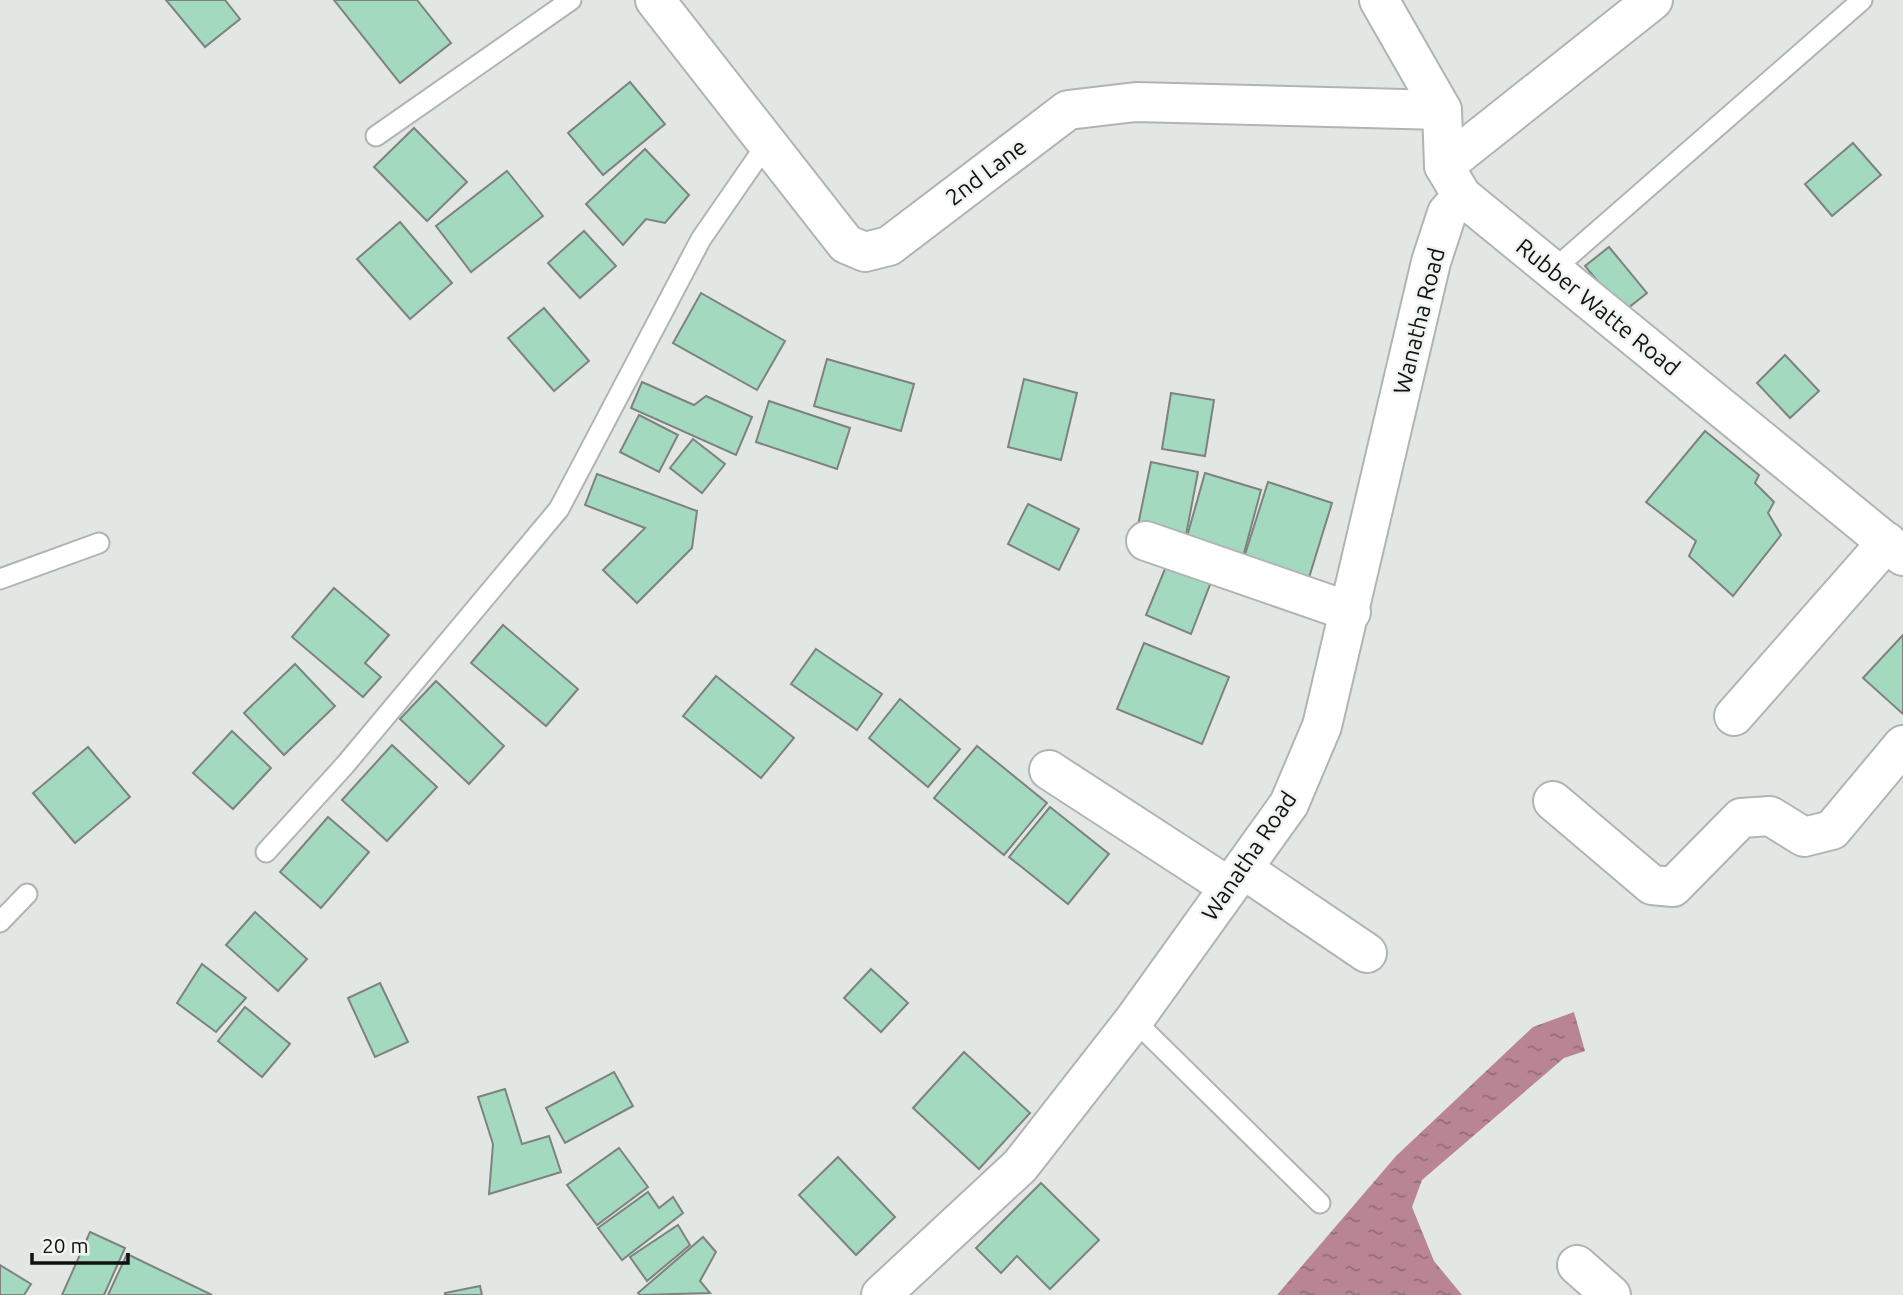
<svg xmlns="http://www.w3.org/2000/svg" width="1903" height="1295" viewBox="0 0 1903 1295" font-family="Ubuntu,sans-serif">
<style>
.water{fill:url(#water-ripples)}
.building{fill:#a3d9be;stroke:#7e8280;stroke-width:2}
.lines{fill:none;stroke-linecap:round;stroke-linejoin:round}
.service-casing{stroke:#b0b4b2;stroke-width:23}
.minor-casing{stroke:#b0b4b2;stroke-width:42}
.service{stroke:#fff;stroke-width:19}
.minor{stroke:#fff;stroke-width:38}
.labels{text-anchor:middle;stroke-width:5;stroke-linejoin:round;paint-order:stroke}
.street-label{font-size:23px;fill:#101110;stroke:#eff4f1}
</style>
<defs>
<pattern id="water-ripples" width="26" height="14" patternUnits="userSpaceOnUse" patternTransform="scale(1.75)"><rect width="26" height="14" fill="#b98594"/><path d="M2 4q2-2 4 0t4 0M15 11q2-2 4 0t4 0" fill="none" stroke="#956b77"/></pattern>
</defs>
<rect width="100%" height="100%" fill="#e2e7e4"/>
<polygon class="water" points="1574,1012 1585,1051 1564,1058 1422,1180 1412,1207 1434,1261 1462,1295 1277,1295 1396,1156 1533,1027"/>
<g class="building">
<polygon points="166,0 225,0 240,19 205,47"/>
<polygon points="334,0 417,0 451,43 400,83"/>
<polygon points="630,82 665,124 603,175 568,133"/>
<polygon points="414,128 467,182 427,221 374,167"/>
<polygon points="1853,143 1881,175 1832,216 1805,184"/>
<polygon points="645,149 689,195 665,223 646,219 623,245 586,204"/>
<polygon points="507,171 543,216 471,272 436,226"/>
<polygon points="400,222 452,283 410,319 357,259"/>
<polygon points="584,231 616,266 580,298 548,263"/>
<polygon points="1609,247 1647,293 1623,312 1585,266"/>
<polygon points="701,293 785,341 757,390 673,343"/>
<polygon points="544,308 589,361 554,391 508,338"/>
<polygon points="1785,355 1819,391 1790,418 1757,383"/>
<polygon points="827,359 914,384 901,431 814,406"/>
<polygon points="1024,379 1077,393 1061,460 1008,447"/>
<polygon points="642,382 694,405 706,396 752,417 736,455 631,408"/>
<polygon points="1171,393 1214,400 1205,456 1162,449"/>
<polygon points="769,401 850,428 837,469 756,442"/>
<polygon points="639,415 678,435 659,472 620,452"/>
<polygon points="1705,431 1759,475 1755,483 1774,502 1768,513 1781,535 1733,596 1689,556 1696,541 1646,502"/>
<polygon points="693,439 725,464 702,493 670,468"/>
<polygon points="1151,462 1198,472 1186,535 1138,525"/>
<polygon points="1205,473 1261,490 1243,557 1186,540"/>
<polygon points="597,474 697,511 692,548 637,603 603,570 645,528 585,505"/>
<polygon points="1268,482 1332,503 1307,584 1242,564"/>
<polygon points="1028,504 1079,529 1059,570 1008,544"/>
<polygon points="1167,564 1211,582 1191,634 1146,615"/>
<polygon points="334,588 389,635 365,663 381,677 363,697 292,637"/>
<polygon points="503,625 578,689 546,726 471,663"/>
<polygon points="1903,635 1903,714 1863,678"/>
<polygon points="1144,643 1229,677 1202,744 1117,709"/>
<polygon points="816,649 882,694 857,730 791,684"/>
<polygon points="295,664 335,706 284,755 244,713"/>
<polygon points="716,676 794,738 761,778 683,716"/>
<polygon points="436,681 504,746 469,784 400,719"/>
<polygon points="900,699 960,749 928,787 869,738"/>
<polygon points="232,731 271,768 233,809 193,773"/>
<polygon points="392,745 437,787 387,841 342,800"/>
<polygon points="977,746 1047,803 1004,855 934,798"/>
<polygon points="88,747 130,797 75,843 33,793"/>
<polygon points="1050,807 1109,854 1068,904 1009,857"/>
<polygon points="328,817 369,852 321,908 280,872"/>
<polygon points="255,912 307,959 278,991 226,945"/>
<polygon points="202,964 246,998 216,1032 177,1003"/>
<polygon points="871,969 908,1003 881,1032 844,998"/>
<polygon points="380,983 408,1042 375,1057 348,998"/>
<polygon points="245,1007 290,1044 262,1077 218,1041"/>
<polygon points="964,1052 1030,1113 979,1169 913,1108"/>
<polygon points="614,1072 633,1106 565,1143 546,1108"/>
<polygon points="505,1089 522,1144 549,1136 561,1172 489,1194 493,1144 478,1097"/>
<polygon points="619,1148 648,1187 597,1225 567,1185"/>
<polygon points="838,1157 895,1217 856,1255 799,1195"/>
<polygon points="1041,1183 1099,1240 1050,1289 1017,1256 1001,1273 976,1248"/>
<polygon points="648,1192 659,1208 673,1197 683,1213 622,1260 598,1228"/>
<polygon points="678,1225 690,1245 647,1281 630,1257"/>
<polygon points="90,1232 125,1248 104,1295 62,1295"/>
<polygon points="703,1237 716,1252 700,1281 710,1293 640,1295 638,1293"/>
<polygon points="127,1254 212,1295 108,1295"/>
<polygon points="0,1265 31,1284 24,1295 0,1295"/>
<polygon points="480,1286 482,1295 445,1295 445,1293"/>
</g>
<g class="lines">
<defs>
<g id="service">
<polyline points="376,136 571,0"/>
<polyline points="1553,270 1862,0"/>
<polyline points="0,579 99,543"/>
<polyline points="266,852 345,765 559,509 701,239 766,145"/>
<polyline points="0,922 27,894"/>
<polyline points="1134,1020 1320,1203"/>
</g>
<g id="minor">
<polyline points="655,0 846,244 865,252 889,246 1068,110 1136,102 1442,110"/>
<polyline points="1379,0 1442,110 1444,166 1462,196 1903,556"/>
<polyline points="1444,166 1653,0"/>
<polyline points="1146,541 1351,612"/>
<polyline points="1734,716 1887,542"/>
<polyline points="1049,770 1229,887"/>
<polyline points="1553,801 1652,885 1673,887 1741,818 1770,816 1804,837 1832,830 1903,745"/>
<polyline points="1243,869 1367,953"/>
<polyline points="1577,1265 1611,1295"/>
<polyline points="881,1295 1020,1166 1134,1020 1289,804 1322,726 1431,262 1447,213 1462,196"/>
</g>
</defs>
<use href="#service" class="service-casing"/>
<use href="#minor" class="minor-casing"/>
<use href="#service" class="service"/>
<use href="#minor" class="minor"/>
</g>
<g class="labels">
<g class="street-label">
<text transform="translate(986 172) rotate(-37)" y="8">2nd Lane</text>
<text transform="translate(1598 307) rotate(39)" y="8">Rubber Watte Road</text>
<text transform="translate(1419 321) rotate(-76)" y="8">Wanatha Road</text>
<text transform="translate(1249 856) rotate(-56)" y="8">Wanatha Road</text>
</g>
</g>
<path d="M32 1253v10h96v-10" fill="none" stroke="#101110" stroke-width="3.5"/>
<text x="42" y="1253" font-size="21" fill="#101110" stroke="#eff4f1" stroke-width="5" paint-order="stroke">20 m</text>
</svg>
